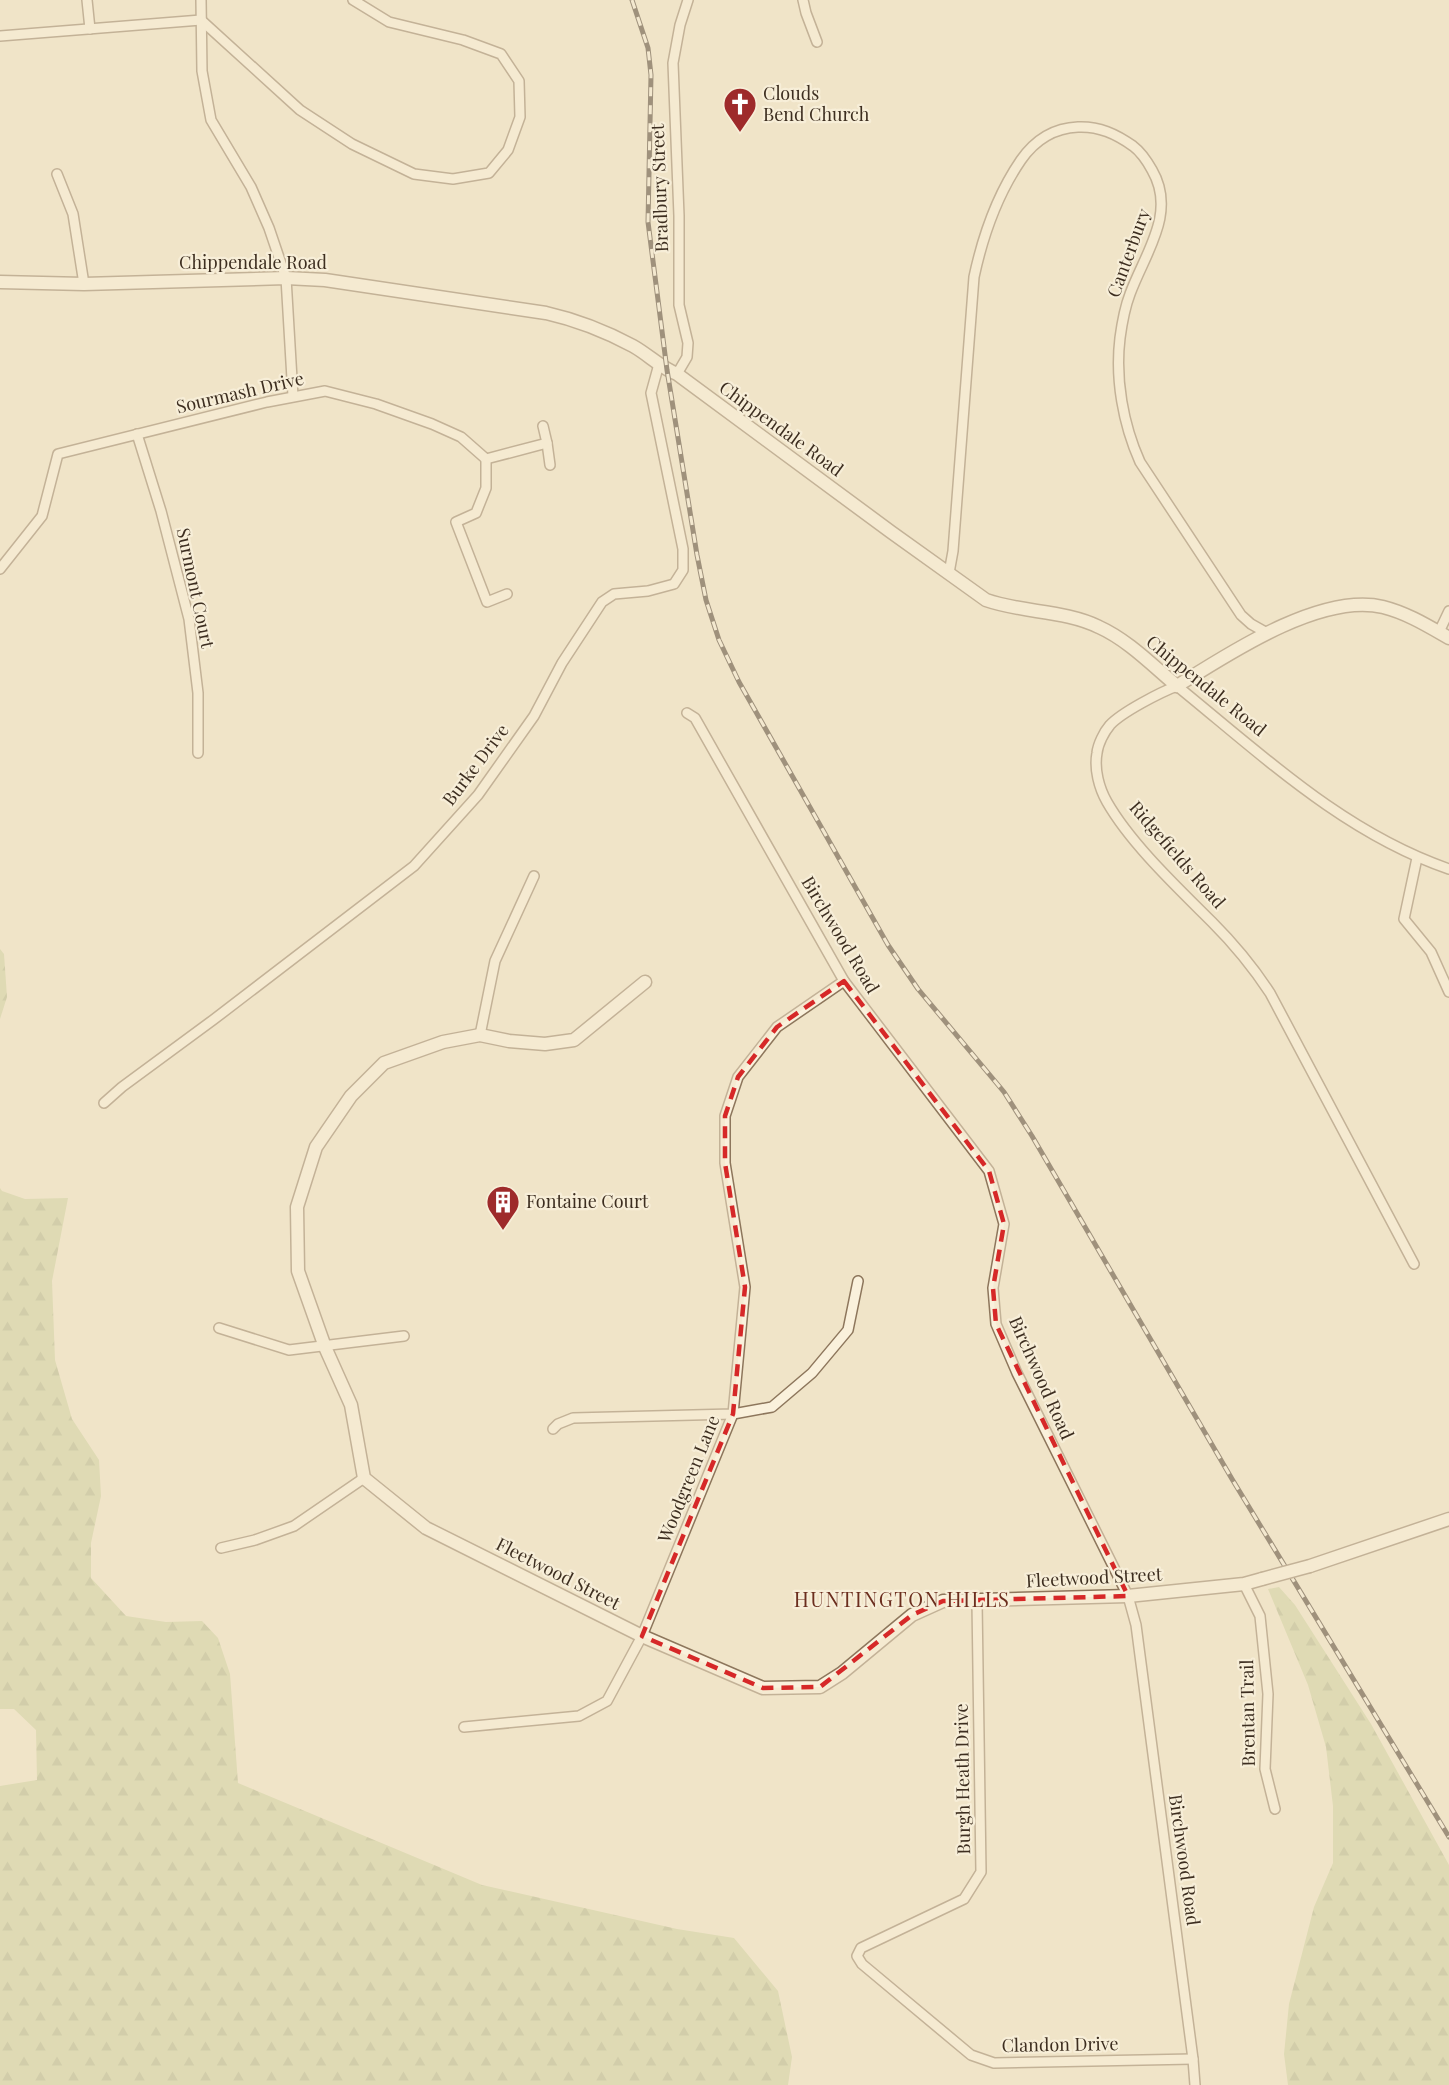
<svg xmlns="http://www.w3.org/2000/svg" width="1449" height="2085" viewBox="0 0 1449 2085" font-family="'Playfair Display',serif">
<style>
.forest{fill:url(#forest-firs)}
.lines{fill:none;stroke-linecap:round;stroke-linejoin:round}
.minor-casing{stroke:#8d765c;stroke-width:12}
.tertiary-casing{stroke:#8d765c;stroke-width:15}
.minor{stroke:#faf1dc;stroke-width:9}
.tertiary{stroke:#faf1dc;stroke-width:12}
.rail-casing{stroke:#3d2e20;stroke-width:5}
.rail{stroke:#f7eed8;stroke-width:3;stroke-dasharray:9;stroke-linecap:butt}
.tertiary-bridge-casing{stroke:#8d765c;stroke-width:15;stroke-linecap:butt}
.tertiary-bridge{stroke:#faf1dc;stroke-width:12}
.marked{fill:none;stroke:#d62828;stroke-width:4.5;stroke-dasharray:12 8;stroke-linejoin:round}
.labels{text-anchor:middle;stroke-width:4.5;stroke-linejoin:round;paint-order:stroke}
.poi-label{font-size:18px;fill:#3d2e20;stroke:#f7eed8;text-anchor:start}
.street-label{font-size:18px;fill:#3d2e20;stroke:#f7eed8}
.neighbourhood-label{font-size:20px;letter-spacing:1.5px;fill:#6b2e1e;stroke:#f7eed8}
</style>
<defs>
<pattern id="forest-firs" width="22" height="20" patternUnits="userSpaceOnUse" patternTransform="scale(1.5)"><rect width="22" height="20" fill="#c9cf9b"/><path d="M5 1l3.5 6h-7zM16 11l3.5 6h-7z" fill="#aeb285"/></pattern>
</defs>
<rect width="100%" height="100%" fill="#f0e4c8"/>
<g class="forest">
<polygon points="0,949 4,954 7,997 0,1019"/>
<polygon points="0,1188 2,1191 25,1199 68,1198 52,1281 55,1360 72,1419 99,1460 101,1496 91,1543 91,1578 126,1616 166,1622 202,1621 218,1638 230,1674 238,1783 482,1885 677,1929 734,1938 778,1991 792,2057 788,2085 0,2085 0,1786 37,1780 36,1730 14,1709 0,1709"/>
<polygon points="1279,1587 1295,1605 1371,1724 1449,1865 1449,2085 1288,2085 1284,2054 1289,2004 1314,1907 1333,1863 1333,1806 1326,1747 1308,1685 1268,1589"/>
</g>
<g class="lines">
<defs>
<g id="minor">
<polyline points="87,0 90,29"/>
<polyline points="201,0 202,71 211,120 251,187 269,228 286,278 293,396"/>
<polyline points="803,0 806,13 817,42"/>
<polyline points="0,36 201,20 300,110 352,144 414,174 453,179 489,173 508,150 520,117 519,81 501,54 463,40 389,22 353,0"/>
<polyline points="57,174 73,214 84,284"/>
<polyline points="677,374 687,357 688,343 679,305 679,216 673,63 680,25 688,0"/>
<polyline points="137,434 161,511 189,619 198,693 198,753"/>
<polyline points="547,443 550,465"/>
<polyline points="486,459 486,488 476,513 456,522 487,602 507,594"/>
<polyline points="486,459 547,443 543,426"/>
<polyline points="0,569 42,516 58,454 267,402 325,391 376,404 432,424 461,437 486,459"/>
<path d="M949 573 953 551 974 277C983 235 997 195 1021 160 1035 140 1054 128 1078 127 1099 126 1116 134 1133 146 1141 152 1147 161 1152 170 1177 213 1145 253 1130 294 1125 307 1122 323 1120 338 1115 379 1123 424 1140 462L1241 615 1251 624 1267 633"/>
<polyline points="1439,632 1449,611"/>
<polyline points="687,713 695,718 844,981 989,1171 1004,1224 993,1288 996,1324 1017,1373 1128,1596 1136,1625 1193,2059 1195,2085"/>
<polyline points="1417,858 1404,919 1431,952 1449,992"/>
<polyline points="480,1035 495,961 534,876"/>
<polyline points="104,1103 122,1087 213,1020 414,866 478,795 534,716 562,663 602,602 614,594 648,591 674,584 683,570 683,549 651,393 659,364"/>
<path d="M1414 1264 1270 993C1253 967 1234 944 1212 922 1178 888 1131 844 1107 802 1099 788 1094 769 1097 753 1098 744 1104 732 1110 725 1122 712 1161 692 1177 686 1262 755 1344 833 1449 869"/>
<polyline points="219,1328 289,1350 404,1336"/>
<polyline points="553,1429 558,1424 573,1418 733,1414 772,1407 812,1373 848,1330 858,1281"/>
<polyline points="221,1548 255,1540 294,1526 364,1478"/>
<polyline points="1244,1584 1260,1616 1268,1694 1265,1769 1275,1809"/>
<polyline points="977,1602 981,1872 964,1899 861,1948 857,1956 862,1964 971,2055 994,2063 1193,2059"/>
<polyline points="464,1727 579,1716 607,1701 642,1636 733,1414 745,1287 725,1163 725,1116 738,1077 777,1027 844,981"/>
</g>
<g id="tertiary">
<path d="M0 282 84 284 286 278 325 280 546 313C577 320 605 331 633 346 649 355 661 368 677 374L891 532 986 600C1023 613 1064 610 1099 627 1128 640 1153 666 1177 686 1228 654 1321 592 1383 607 1407 613 1428 626 1449 638"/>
<polyline points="645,982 574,1040 545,1044 509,1041 480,1035 443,1042 384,1063 351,1096 316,1147 297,1207 298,1271 325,1347 351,1405 364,1478 426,1528 642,1636 763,1688 820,1687 842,1673 912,1615 943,1601 1128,1596 1244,1584 1262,1579"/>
<polyline points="1310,1566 1449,1519"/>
</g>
</defs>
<use href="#minor" class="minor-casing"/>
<use href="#tertiary" class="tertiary-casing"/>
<use href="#minor" class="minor"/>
<use href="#tertiary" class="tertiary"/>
<defs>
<polyline id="rail" points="632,0 648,48 651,75 648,222 667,370 697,555 706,600 719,640 739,682 888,945 918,989 1004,1092 1032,1136 1232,1479 1449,1837"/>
</defs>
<use href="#rail" class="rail-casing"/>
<use href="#rail" class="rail"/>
<defs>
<polyline id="tertiary-bridge" points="1262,1579 1310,1566"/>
</defs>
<use href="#tertiary-bridge" class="tertiary-bridge-casing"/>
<use href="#tertiary-bridge" class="tertiary-bridge"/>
</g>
<path d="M0 0H1449V2085H0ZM844 981 989 1171 1004 1224 993 1288 996 1324 1128 1596 943 1601 912 1615 820 1687 763 1688 642 1636 733 1414 745 1287 725 1163V1116L738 1077 777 1027Z" fill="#f0e4c8" fill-opacity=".55" fill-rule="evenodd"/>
<path class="marked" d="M844 981 989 1171 1004 1224 993 1288 996 1324 1128 1596 943 1601 912 1615 820 1687 763 1688 642 1636 733 1414 745 1287 725 1163V1116L738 1077 777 1027Z"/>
<defs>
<symbol id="church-pin" viewBox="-11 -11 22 30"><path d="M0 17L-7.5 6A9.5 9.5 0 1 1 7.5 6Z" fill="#9e2a2b" stroke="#f7eed8"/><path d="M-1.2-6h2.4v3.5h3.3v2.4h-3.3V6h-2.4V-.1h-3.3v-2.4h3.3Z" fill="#fff"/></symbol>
<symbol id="building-pin" viewBox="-11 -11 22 30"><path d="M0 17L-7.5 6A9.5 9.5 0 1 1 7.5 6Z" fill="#9e2a2b" stroke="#f7eed8"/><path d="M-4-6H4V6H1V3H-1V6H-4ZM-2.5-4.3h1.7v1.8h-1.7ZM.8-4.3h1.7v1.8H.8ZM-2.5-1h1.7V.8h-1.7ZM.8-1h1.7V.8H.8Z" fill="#fff"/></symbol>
</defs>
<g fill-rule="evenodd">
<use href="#church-pin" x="721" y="85" width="38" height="52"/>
<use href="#building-pin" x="484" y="1183" width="38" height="52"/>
</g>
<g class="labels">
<g class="poi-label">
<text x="763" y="100">Clouds<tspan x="763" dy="21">Bend Church</tspan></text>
<text x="526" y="1208">Fontaine Court</text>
</g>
<g class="street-label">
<text transform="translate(660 188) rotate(-92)" y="6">Bradbury Street</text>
<text transform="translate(1129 253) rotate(-70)" y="6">Canterbury</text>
<text x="253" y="269">Chippendale Road</text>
<text transform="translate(240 393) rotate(-13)" y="6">Sourmash Drive</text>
<text transform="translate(781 429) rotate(36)" y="6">Chippendale Road</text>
<text transform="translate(195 588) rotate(78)" y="6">Surmont Court</text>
<text transform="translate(1206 686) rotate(39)" y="6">Chippendale Road</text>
<text transform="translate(476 765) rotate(-53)" y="6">Burke Drive</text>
<text transform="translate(1177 855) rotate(49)" y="6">Ridgefields Road</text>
<text transform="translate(840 935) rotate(59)" y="6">Birchwood Road</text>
<text transform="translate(1041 1378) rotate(66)" y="6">Birchwood Road</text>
<text transform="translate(689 1479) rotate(-68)" y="6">Woodgreen Lane</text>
<text transform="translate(558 1574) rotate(27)" y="6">Fleetwood Street</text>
<text transform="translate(1094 1578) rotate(-3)" y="6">Fleetwood Street</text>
<text transform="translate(1248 1713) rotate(-91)" y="6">Brentan Trail</text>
<text transform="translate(963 1779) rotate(-91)" y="6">Burgh Heath Drive</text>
<text transform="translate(1184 1860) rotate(82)" y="6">Birchwood Road</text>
<text transform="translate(1060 2045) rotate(-1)" y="6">Clandon Drive</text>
</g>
<g class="neighbourhood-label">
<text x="902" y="1607">HUNTINGTON HILLS</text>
</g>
</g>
</svg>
